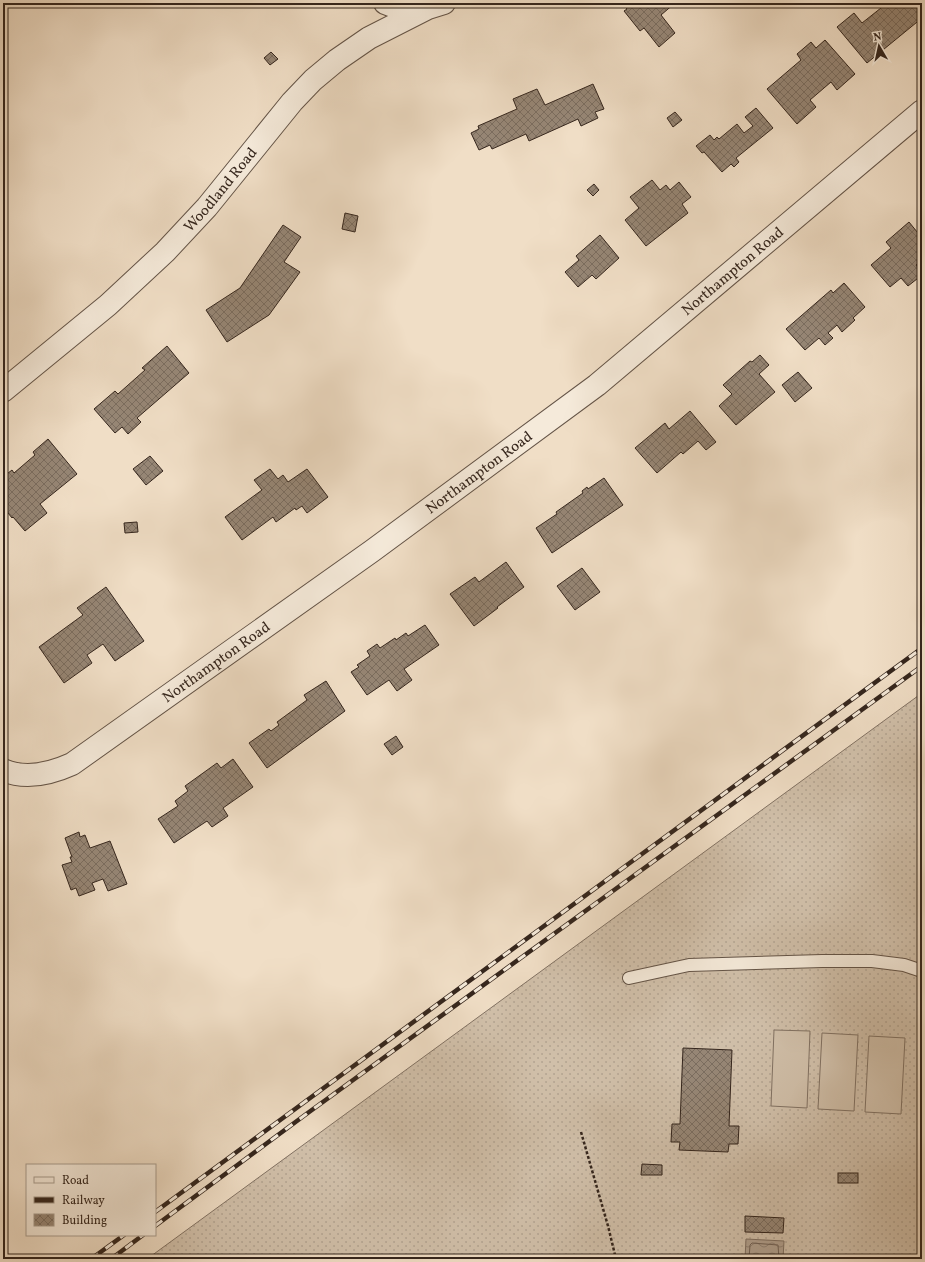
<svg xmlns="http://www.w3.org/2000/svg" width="925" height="1262" viewBox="0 0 925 1262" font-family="Vollkorn,serif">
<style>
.grass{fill:url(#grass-dots);stroke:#827263}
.pitch{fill:#d0bfa9;stroke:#827263}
.water{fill:url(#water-waves);stroke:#7f6f60}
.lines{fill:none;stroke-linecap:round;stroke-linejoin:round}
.shore{stroke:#726255;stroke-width:1}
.building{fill:url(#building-cross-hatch);stroke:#35261d}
.lane-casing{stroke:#645447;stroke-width:14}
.street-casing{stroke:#645447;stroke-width:24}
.path{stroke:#35261d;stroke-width:2.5;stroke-dasharray:3 2;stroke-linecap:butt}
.lane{stroke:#f5eada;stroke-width:12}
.street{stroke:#f5eada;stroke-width:22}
.rail-casing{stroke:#35261d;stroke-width:4.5}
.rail{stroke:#f5eada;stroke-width:3;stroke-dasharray:9;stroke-linecap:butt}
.labels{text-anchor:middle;stroke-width:3;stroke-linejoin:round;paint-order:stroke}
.street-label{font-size:15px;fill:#35261d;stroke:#f5eada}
</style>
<defs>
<pattern id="grass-dots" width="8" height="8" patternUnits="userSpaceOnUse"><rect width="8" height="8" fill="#d0bfa9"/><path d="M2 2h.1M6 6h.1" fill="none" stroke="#b3a491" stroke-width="1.8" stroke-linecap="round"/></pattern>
<pattern id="water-waves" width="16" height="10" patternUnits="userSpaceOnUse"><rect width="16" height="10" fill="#b09f8d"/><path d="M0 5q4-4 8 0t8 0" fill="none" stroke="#908173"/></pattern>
<pattern id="building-cross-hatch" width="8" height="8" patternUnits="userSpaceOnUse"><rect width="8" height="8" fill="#968675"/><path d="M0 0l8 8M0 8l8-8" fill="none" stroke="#7b6d5f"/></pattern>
</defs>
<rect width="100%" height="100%" fill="#f0dec6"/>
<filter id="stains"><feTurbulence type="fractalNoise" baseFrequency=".005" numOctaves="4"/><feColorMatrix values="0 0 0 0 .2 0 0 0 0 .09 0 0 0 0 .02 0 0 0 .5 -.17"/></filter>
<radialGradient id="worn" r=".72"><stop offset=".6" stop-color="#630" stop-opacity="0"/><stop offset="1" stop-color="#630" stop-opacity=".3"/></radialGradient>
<polygon class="grass" points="922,693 922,1259 147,1259"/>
<g class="pitch">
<polygon points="774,1030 810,1031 807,1108 771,1106"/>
<polygon points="822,1033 858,1035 854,1111 818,1109"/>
<polygon points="869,1036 905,1038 901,1114 865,1112"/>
</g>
<polygon class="water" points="746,1239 784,1241 783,1259 745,1259"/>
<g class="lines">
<polyline class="shore" points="749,1259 750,1245 752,1243 778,1245 779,1259"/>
</g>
<g class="building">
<polygon points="622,3 675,3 661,15 675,33 659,47 644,28 640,31 624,11 627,9"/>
<polygon points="886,3 913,3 922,14 922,18 867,63 837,27 854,13 862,23 886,4"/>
<polygon points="825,40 855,74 837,90 831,82 810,100 816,107 797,124 767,89 801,60 797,54 811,42 816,48"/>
<polygon points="271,52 278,59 270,65 264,58"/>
<polygon points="593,84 604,109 595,112 598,118 581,126 578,119 529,141 526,134 492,149 490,145 479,150 471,133 479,129 478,126 517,109 513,99 537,89 545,105"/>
<polygon points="756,108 773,128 736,158 739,162 734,167 731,164 722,172 704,152 702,153 696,146 710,135 714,140 717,137 719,139 737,124 744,133 753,126 745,117"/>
<polygon points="675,112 682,120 673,127 667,118"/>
<polygon points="652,180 660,190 666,185 670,190 679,182 691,197 682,204 688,213 646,246 625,220 639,208 630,197"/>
<polygon points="594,184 599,190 593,196 587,190"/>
<polygon points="345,213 358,216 355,232 342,229"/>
<polygon points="909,222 922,238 922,260 916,265 922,273 922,275 908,286 901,278 890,287 871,265 891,248 886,242"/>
<polygon points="283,225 301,237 284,262 300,272 269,315 227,342 206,310 240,288"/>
<polygon points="600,235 619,258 596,279 592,275 578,287 565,272 579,260 576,256"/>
<polygon points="844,283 865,307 853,318 855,320 842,332 837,325 828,333 833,338 825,345 819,338 805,350 786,329 831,290 833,293"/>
<polygon points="167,346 189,373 137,418 141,422 128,434 122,427 115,433 94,409 115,391 118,394 145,370 142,368"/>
<polygon points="760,355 769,365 759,374 775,392 736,425 719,406 732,394 723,385 750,361 752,362"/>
<polygon points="798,372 812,388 795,402 782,385"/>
<polygon points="690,411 716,442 706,450 698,441 683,454 681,452 657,473 635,448 665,423 669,429"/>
<polygon points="48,439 77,474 40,504 47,513 25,531 13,517 12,518 4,508 5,507 3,505 3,477 12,470 14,473 35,455 33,452"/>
<polygon points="150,456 163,471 146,485 133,469"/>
<polygon points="270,469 278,479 283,475 288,482 307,469 328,497 307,513 302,506 296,510 295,508 276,522 273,517 242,540 225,517 262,490 254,480"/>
<polygon points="604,478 623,505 552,553 536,528 557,514 556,512 583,493 582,491 587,487 588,489"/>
<polygon points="137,522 138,532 125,533 124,523"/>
<polygon points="506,562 524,587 497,607 498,608 474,626 450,594 475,577 479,582"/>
<polygon points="582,568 600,592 575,610 557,586"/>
<polygon points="106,587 144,641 115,661 103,644 87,655 92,663 64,683 39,647 83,615 77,608"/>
<polygon points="425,625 439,645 404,669 412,680 397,691 389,680 367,695 351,672 359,667 357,665 370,656 367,651 377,644 380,648 395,638 396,640 406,633 408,636"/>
<polygon points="326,681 345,711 267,768 249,743 269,729 271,731 279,725 277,722 307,700 304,695"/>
<polygon points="396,736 403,747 392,755 384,744"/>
<polygon points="233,759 253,787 223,808 228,816 212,827 207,821 174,843 158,819 178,806 175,801 188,791 185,786 217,763 221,768"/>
<polygon points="79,832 80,837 85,835 90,848 110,841 127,884 108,891 103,879 92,883 95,890 79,896 76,888 71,890 62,865 72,862 70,857 72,857 65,838"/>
<polygon points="683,1048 732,1050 729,1126 739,1126 738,1144 729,1144 728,1152 679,1150 680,1142 671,1142 672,1124 680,1124"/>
<polygon points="642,1164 662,1165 662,1175 641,1175"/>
<rect x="838" y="1173" width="20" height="10"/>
<polygon points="745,1216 784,1218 783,1233 745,1232"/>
</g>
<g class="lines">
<defs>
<polyline id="lane" points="629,978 689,965 822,961 872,961 904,965 922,971"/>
<g id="street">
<path d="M385 3C398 9 412 9 425 8"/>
<path id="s1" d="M3 391 108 305 165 252 207 207 292 102 313 80 337 60 369 38 428 8 444 3"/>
<path id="s2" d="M3 770C26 780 50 774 72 764L372 551 597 385 922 111"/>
</g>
</defs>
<use href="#lane" class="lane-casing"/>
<use href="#street" class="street-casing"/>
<polyline class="path" points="581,1132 608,1226 616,1259"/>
<use href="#lane" class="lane"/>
<use href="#street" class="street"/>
<defs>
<g id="rail">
<polyline points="155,1212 922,648"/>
<polyline points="155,1226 305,1115 922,666"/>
<polyline points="91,1259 124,1235"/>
<polyline points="111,1259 143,1235"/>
</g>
</defs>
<use href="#rail" class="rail-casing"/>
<use href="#rail" class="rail"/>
</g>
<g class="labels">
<g class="street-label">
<text dy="5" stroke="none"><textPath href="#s1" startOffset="297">Woodland Road</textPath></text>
<text dy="5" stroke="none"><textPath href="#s2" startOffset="896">Northampton Road</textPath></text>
<text dy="5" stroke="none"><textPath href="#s2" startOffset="572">Northampton Road</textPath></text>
<text dy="5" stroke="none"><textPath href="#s2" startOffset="248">Northampton Road</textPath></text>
</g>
</g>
<rect width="925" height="1262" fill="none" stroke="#f0dec6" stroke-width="16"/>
<rect x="4" y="4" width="917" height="1254" fill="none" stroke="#35261d" stroke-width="2"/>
<rect x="8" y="8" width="909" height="1246" fill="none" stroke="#35261d"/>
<rect x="26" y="1164" width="130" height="72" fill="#f5eada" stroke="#a89c8e"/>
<rect x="34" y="1177" width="20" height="6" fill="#f5eada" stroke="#a89c8e"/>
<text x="62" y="1184" font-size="12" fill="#35261d">Road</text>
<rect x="34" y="1197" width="20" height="6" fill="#35261d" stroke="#a89c8e"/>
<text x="62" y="1204" font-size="12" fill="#35261d">Railway</text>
<rect x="34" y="1214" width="20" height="12" fill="url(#building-cross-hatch)" stroke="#a89c8e"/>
<text x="62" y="1224" font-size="12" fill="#35261d">Building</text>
<g transform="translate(879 46) rotate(351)" stroke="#f5eada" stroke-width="3" paint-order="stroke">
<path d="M0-3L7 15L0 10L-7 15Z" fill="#35261d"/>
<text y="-6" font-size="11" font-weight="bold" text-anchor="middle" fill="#35261d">N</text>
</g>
<rect width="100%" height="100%" filter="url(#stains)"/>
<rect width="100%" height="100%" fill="url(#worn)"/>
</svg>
